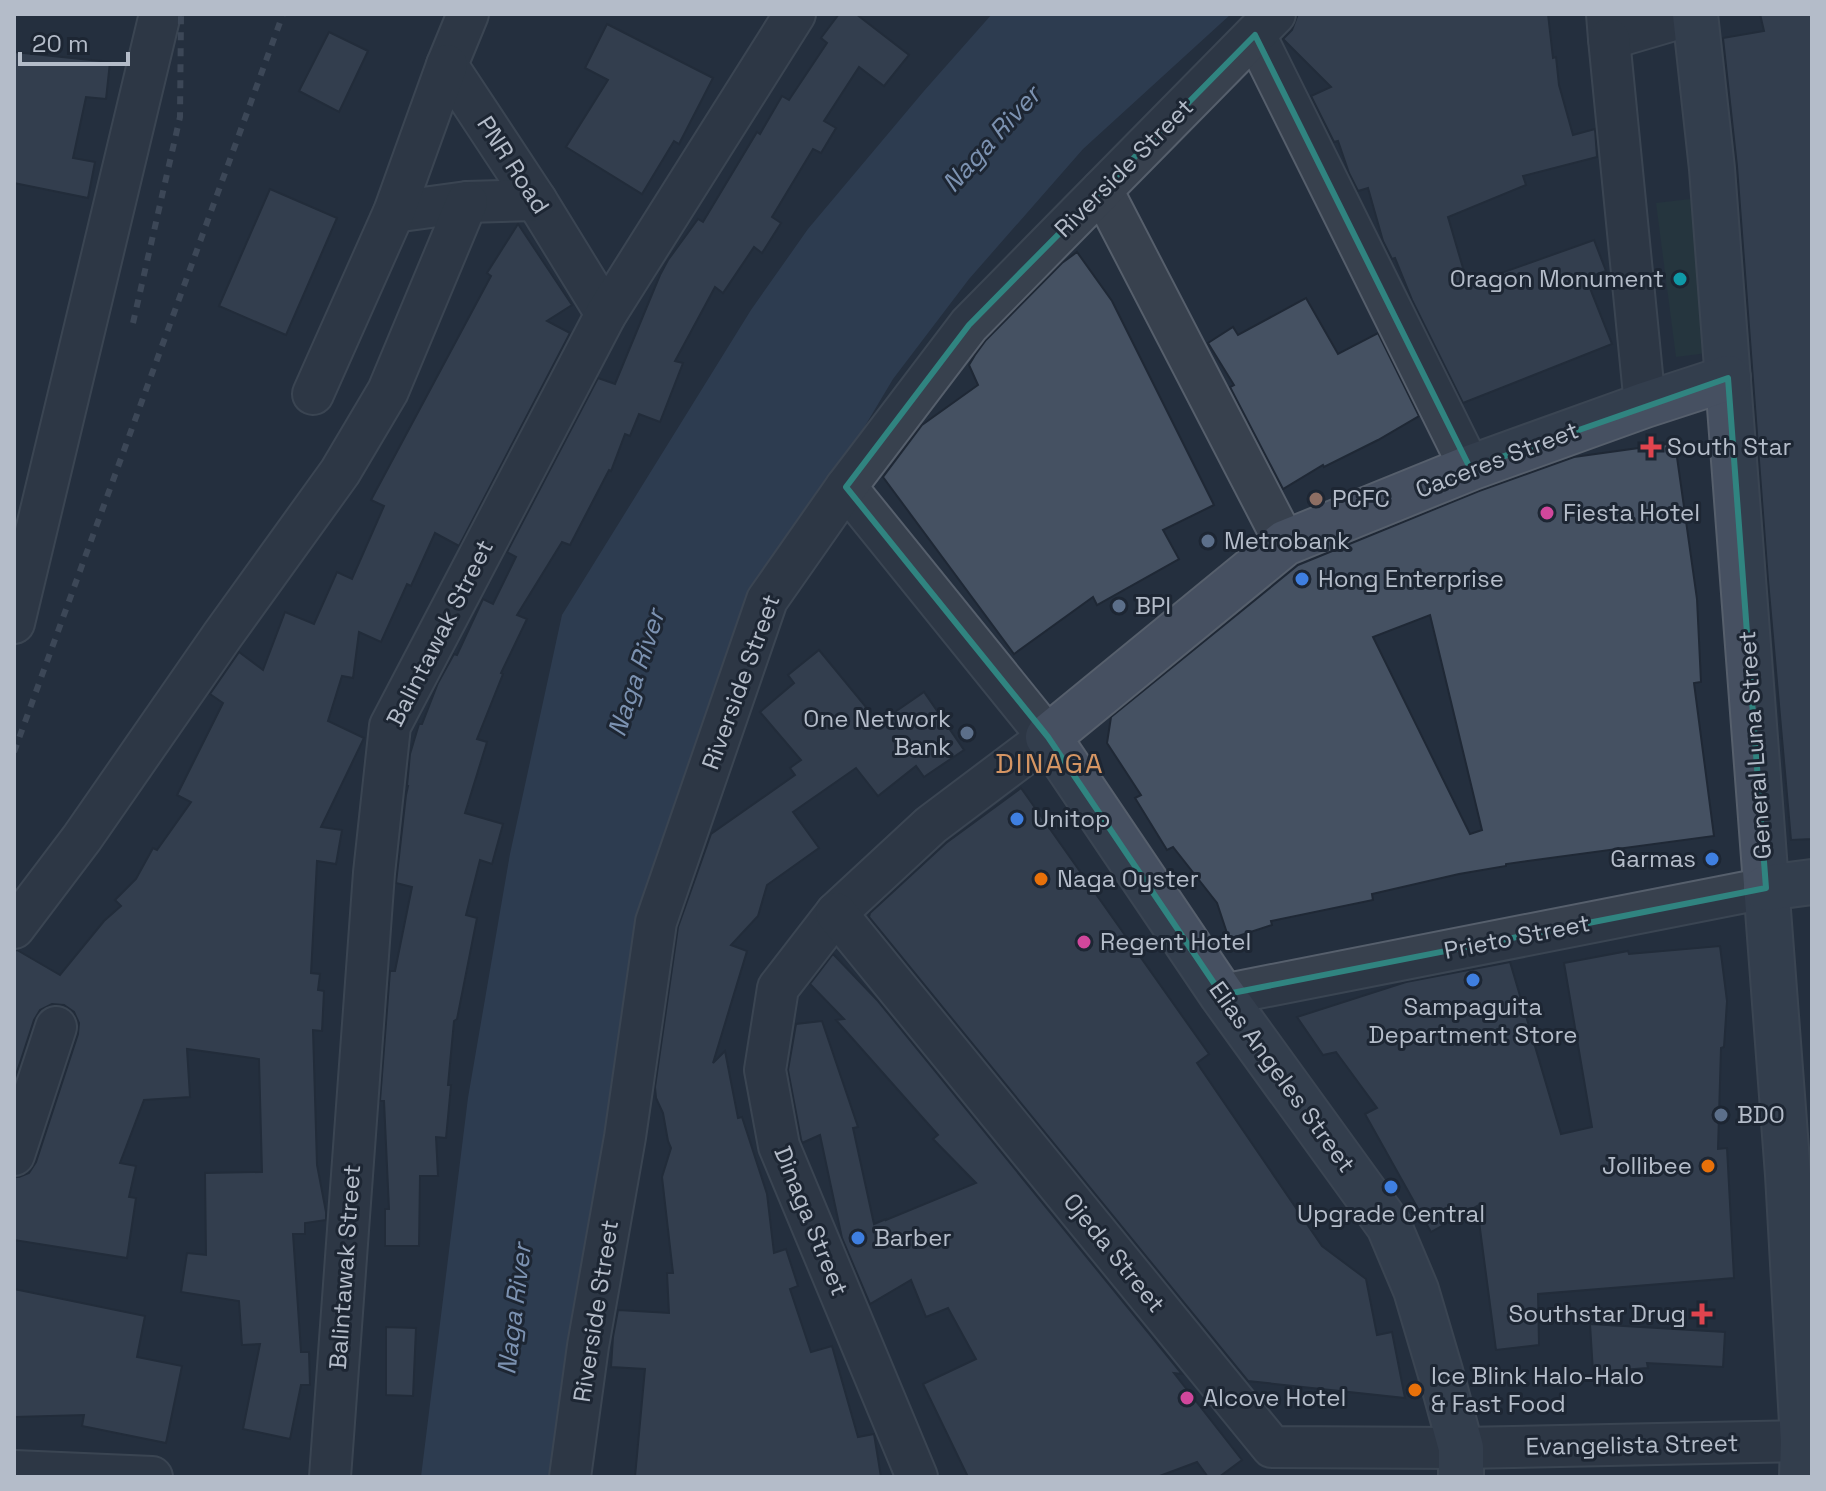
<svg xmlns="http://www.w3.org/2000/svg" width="1826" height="1491" viewBox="0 0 1826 1491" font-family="'Space Grotesk',sans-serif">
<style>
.green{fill:#263c3f}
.water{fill:#394c67}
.building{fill:#455162;stroke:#1f2835;stroke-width:2;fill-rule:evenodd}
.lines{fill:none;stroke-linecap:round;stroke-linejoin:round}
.minor-casing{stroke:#565f6c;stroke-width:44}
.secondary-casing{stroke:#565f6c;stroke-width:48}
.minor{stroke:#38414e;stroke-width:40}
.secondary{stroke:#465061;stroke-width:44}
.rail{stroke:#5a6575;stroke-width:6;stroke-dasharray:8 8;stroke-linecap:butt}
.marked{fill:none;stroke:#308480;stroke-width:6;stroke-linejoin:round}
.culture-dot{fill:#0f9aa8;stroke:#1d2633;stroke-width:3}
.health-dot{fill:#e0444e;stroke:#1d2633;stroke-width:3}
.education-dot{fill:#8d6e63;stroke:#1d2633;stroke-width:3}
.hotel-dot{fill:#d1479c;stroke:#1d2633;stroke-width:3}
.service-dot{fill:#5c6f8a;stroke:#1d2633;stroke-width:3}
.shop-dot{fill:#3f7fe0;stroke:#1d2633;stroke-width:3}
.food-dot{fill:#e8710a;stroke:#1d2633;stroke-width:3}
.labels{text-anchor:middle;stroke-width:6;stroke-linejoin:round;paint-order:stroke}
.street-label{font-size:24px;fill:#b4bcc9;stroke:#1d2633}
.poi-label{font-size:24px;fill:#b4bcc9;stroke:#1d2633;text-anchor:start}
.water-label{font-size:26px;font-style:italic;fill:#7c92b1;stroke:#1d2633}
.quarter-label{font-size:28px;letter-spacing:2px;fill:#d59563;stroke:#1d2633}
</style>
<rect width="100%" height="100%" fill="#242f3e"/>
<polygon class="green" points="1699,198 1715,352 1676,357 1656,203"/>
<polygon class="water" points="992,14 1231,14 1083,149 969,279 893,379 841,466 653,886 561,1477 421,1477 468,1098 510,854 562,615 751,310 808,229 924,91"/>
<g class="building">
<polygon points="839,14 856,14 909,55 884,86 859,67 824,121 836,128 821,153 813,149 772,217 781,223 762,253 754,247 723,293 715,287 675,361 683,363 660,422 639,414 630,436 625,434 611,471 609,470 570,545 562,542 517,615 527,619 501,673 503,674 477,739 487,742 465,813 503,824 492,864 480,860 466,915 477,918 457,1019 454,1021 448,1085 451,1085 446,1138 436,1137 438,1176 420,1176 419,1246 385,1246 385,1209 389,1209 384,1101 380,1101 390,971 395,971 412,887 396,883 406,795 408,786 407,786 410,754 419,724 422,724 438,683 454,654 457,655 483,599 493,604 516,557 507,552 598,378 615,384 660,275 668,260 698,219 703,222 757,132 760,134 782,96 789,100 827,43 821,38"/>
<polygon points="1298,14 1548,14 1553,58 1556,57 1559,85 1573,135 1595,129 1597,157 1523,176 1526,185 1448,217 1468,285 1594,240 1606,271 1586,278 1612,344 1463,403 1412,300 1395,258 1392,259 1383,241 1368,188 1358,191 1349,173 1338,141 1334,142 1311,96 1331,87 1283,39 1292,30"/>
<polygon points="1760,14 1812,14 1812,839 1791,840 1768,580 1737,166 1723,38 1764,31"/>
<polygon points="607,24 713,78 679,144 674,141 642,194 566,147 608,80 585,68"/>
<polygon points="329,32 368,51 339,112 299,91"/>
<polygon points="14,52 110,62 106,99 86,97 73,158 95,162 88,198 14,183"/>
<polygon points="270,189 337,218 286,335 219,306"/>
<polygon points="518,224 572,305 547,321 570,333 459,546 435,533 411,586 407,584 381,642 359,632 353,678 342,676 328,721 364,738 321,827 342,830 336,864 317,861 311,973 320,974 318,990 324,991 322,1031 313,1030 317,1165 326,1212 326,1220 305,1223 305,1234 293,1234 301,1352 309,1352 310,1385 301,1385 290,1439 243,1429 260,1344 242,1345 239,1301 181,1292 187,1253 206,1255 205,1173 262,1172 259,1059 187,1049 190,1097 144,1100 120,1163 136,1166 129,1197 136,1198 127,1258 14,1240 14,1177 19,1177 29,1173 36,1162 78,1034 79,1023 74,1012 64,1005 52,1004 40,1010 34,1020 14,1081 14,951 17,950 60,975 104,921 121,906 115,900 136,879 153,848 157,850 191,802 177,795 223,703 210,694 239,652 263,670 285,612 314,624 337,572 352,579 384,506 371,500 491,276 487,273"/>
<polygon points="1077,252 1112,301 1214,505 1163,530 1179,559 1097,605 1093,597 1014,654 883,477 922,425 978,385 969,365 975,355 986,340 1062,263"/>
<polygon points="1306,298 1338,354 1378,333 1419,416 1378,440 1324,467 1323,465 1283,489 1230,387 1234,385 1208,343 1233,327 1238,335"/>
<path d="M1675 443 1697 599 1701 682 1694 683 1714 836 1506 864V866L1459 874 1372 894 1373 900 1271 921 1272 925 1229 939 1217 903 1173 847 1167 850 1135 798 1141 795 1107 743 1111 717 1298 565 1479 491 1574 457ZM1430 615 1482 830 1470 834 1373 637Z"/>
<polygon points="819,650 879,723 924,692 964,750 924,777 916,766 878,796 856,768 793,812 819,848 767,885 758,916 731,945 747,951 713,1063 725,1051 738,1118 742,1117 767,1194 774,1253 786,1249 798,1286 790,1289 811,1352 832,1346 858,1437 874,1434 881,1477 635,1477 645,1369 611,1367 613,1337 618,1310 669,1313 667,1273 673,1273 662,1177 671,1148 668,1141 663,1113 656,1098 655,1087 678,927 711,834 795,775 790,768 801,760 760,712 794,683 788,675"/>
<polygon points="1021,788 1209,1054 1197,1063 1322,1246 1366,1279 1377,1335 1392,1332 1405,1398 1248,1381 869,917 870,913 946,843"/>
<polygon points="1720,946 1727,1001 1724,1047 1721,1048 1718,1149 1727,1148 1734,1278 1538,1294 1539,1345 1496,1350 1477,1206 1431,1232 1365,1114 1377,1108 1336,1052 1323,1055 1297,1017 1406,982 1510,962 1561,1134 1592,1127 1564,963 1628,951 1629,954"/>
<polygon points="833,954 878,1001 1182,1374 1174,1373 1242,1460 1219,1477 1208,1477 1197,1462 1157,1477 968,1477 923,1384 976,1359 948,1308 926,1317 911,1280 870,1304 842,1238 820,1135 802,1143 801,1139 788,1070 796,1024 822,1021 858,1127 853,1128 874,1224 886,1219 886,1220 976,1183 933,1139 938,1135 836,1020 844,1019 810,984"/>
<polygon points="14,1289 145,1316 137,1357 182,1366 166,1443 82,1426 84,1415 14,1417"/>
<polygon points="1590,1324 1725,1332 1723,1367 1647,1363 1648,1368 1593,1372"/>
<polygon points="386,1327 416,1328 413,1396 386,1395"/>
</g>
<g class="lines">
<defs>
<g id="minor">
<polyline points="468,14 447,65 536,200 606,314"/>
<polyline points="1607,14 1609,39 1694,14"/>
<polyline points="1255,35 1470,468"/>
<polyline points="1609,39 1645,405"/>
<polyline points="1102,190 1285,543"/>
<polyline points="394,212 467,202 536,200"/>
<polyline points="313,394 394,212 447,65"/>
<polyline points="846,487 1048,737 931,825 836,913 778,988 765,1070 779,1146 917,1477"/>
<polyline points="14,623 160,14"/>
<polyline points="836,913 1272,1447 1461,1448 1803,1441"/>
<polyline points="14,928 82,838 222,636 340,472 388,391 467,202"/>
<polyline points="1222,995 1766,888"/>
<polyline points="14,1155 56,1027"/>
<polyline points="14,1471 152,1477"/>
<polyline points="330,1477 374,873 390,726 606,314 795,14"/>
<polyline points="570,1477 588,1346 625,1137 656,922 767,600 846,487 969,325 1275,14"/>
</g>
<g id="secondary">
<polyline points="1695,14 1712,169 1788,1175 1803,1441 1802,1477"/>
<polyline points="1766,888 1812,882"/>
<polyline points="1461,1477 1461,1448 1440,1371 1416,1290 1389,1226 1222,995 1048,737 1285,543 1470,468 1645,405 1728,378"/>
</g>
</defs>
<use href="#minor" class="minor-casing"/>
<use href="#secondary" class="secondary-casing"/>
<use href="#minor" class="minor"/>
<use href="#secondary" class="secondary"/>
<g class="rail">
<polyline points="133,323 180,117 181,14"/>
<polyline points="14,752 283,14"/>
</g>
</g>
<path d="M0 0H1826V1491H0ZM1255 35 1470 468 1728 378 1766 888 1222 995 1048 737 846 487 969 325Z" fill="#242f3e" fill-opacity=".55" fill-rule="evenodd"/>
<path class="marked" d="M1255 35 1470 468 1728 378 1766 888 1222 995 1048 737 846 487 969 325Z"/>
<circle class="culture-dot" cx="1680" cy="279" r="8"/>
<g class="health-dot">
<path d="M1647 435h8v8h8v8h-8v8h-8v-8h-8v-8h8z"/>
<path d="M1698 1302h8v8h8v8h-8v8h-8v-8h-8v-8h8z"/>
</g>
<circle class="education-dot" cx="1316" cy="499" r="8"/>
<g class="hotel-dot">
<circle cx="1547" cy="513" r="8"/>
<circle cx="1084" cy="942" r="8"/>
<circle cx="1187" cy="1398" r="8"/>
</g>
<g class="service-dot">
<circle cx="1208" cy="541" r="8"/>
<circle cx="1119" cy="606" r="8"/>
<circle cx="967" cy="733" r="8"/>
<circle cx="1721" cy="1115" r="8"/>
</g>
<g class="shop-dot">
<circle cx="1302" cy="579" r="8"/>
<circle cx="1017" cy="819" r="8"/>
<circle cx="1712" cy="859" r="8"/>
<circle cx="1473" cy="980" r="8"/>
<circle cx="1391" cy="1187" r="8"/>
<circle cx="858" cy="1238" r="8"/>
</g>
<g class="food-dot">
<circle cx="1041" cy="879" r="8"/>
<circle cx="1708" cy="1166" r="8"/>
<circle cx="1415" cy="1390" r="8"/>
</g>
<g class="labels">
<g class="street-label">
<text transform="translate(513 165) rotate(57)" y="8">PNR Road</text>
<text transform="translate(1124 168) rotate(-45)" y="8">Riverside Street</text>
<text transform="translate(1497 460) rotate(-21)" y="8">Caceres Street</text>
<text transform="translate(440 633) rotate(-63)" y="8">Balintawak Street</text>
<text transform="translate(741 682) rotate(-70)" y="8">Riverside Street</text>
<text transform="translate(1755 745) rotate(-94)" y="8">General Luna Street</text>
<text transform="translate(1517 937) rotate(-11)" y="8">Prieto Street</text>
<text transform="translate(1282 1077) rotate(54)" y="8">Elias Angeles Street</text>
<text transform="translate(811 1221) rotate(68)" y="8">Dinaga Street</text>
<text transform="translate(1114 1253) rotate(51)" y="8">Ojeda Street</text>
<text transform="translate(345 1267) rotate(-86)" y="8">Balintawak Street</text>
<text transform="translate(596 1311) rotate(-81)" y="8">Riverside Street</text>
<text transform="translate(1632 1445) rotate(-1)" y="8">Evangelista Street</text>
</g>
<g class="poi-label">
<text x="1664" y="287" text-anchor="end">Oragon Monument</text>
<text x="1667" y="455">South Star</text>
<text x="1332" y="507">PCFC</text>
<text x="1563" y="521">Fiesta Hotel</text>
<text x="1224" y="549">Metrobank</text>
<text x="1318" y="587">Hong Enterprise</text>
<text x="1135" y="614">BPI</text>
<text x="951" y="727" text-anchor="end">One Network<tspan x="951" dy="28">Bank</tspan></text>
<text x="1033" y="827">Unitop</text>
<text x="1696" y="867" text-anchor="end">Garmas</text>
<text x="1057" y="887">Naga Oyster</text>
<text x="1100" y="950">Regent Hotel</text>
<text x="1473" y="1015" text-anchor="middle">Sampaguita<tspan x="1473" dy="28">Department Store</tspan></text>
<text x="1737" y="1123">BDO</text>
<text x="1692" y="1174" text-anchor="end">Jollibee</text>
<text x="1391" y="1222" text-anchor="middle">Upgrade Central</text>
<text x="874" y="1246">Barber</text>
<text x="1686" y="1322" text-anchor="end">Southstar Drug</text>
<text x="1431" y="1384">Ice Blink Halo-Halo<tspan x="1431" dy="28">&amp; Fast Food</tspan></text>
<text x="1203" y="1406">Alcove Hotel</text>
</g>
<g class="water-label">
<text transform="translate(991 139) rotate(-48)" y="9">Naga River</text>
<text transform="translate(636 673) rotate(-72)" y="9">Naga River</text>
<text transform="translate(514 1309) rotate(-83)" y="9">Naga River</text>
</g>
<g class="quarter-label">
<text x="1050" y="773">DINAGA</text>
</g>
</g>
<rect width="1826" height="1491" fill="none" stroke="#b4bcc9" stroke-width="32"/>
<path d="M20 52v12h108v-12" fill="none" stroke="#b4bcc9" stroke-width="4"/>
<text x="32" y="52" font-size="24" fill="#b4bcc9" stroke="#1d2633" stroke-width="6" paint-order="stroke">20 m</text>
</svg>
